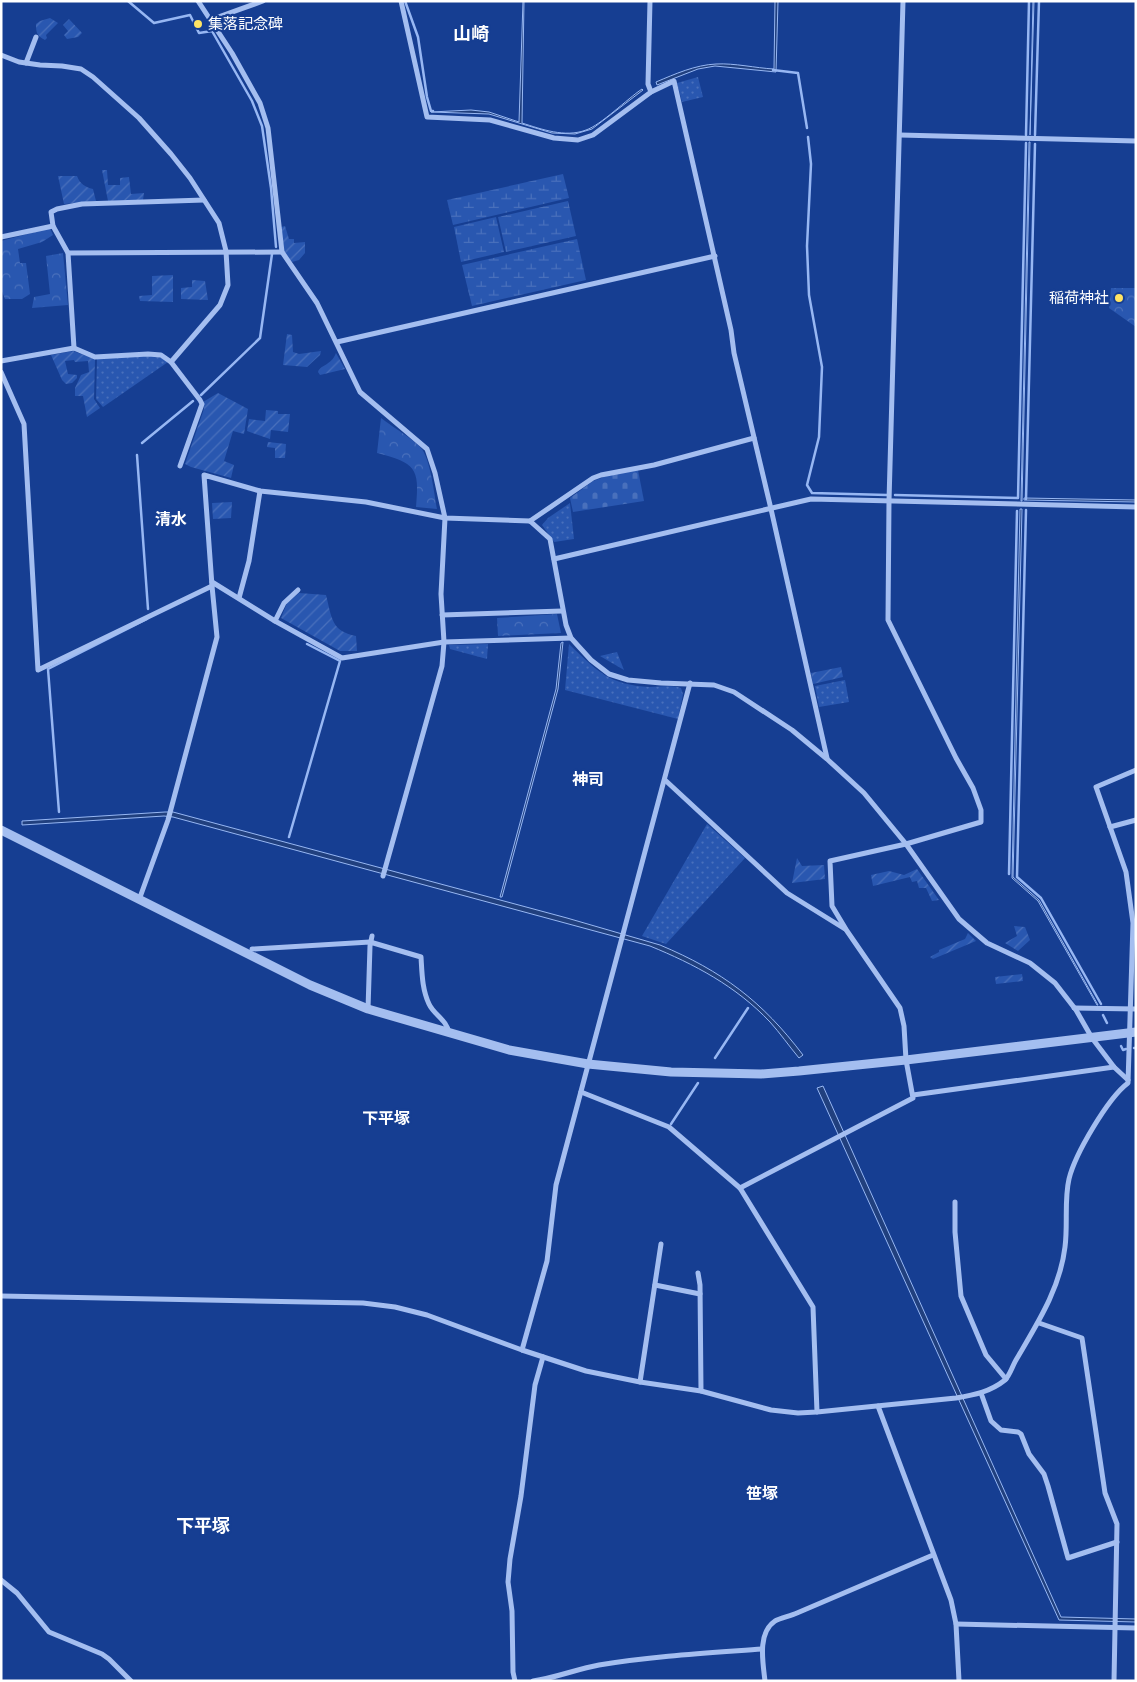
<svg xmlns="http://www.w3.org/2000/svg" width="1137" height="1682" viewBox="0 0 1137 1682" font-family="'Fira Sans Condensed','Noto Sans JP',sans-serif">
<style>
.grass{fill:url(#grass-dots)}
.forest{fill:url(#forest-crowns)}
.wetland{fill:url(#wetland-marsh)}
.cemetery{fill:url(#cemetery-stones)}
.garden{fill:url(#garden-furrows)}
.water{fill:#21407e;stroke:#97b7f3}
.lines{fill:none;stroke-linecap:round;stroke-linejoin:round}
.stream{stroke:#97b7f3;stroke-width:2.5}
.minor{stroke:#a4bef0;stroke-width:5}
.tertiary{stroke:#a4bef0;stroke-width:9}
.poi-dot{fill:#ffe464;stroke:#163e92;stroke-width:2}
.labels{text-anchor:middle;stroke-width:4.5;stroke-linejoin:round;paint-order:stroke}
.poi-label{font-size:15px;fill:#fff;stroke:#163e92;text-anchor:start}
.neighbourhood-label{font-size:16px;font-weight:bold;fill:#fff;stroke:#163e92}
.quarter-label{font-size:18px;font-weight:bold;fill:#fff;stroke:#163e92}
</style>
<defs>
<pattern id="grass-dots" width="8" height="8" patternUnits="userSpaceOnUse" patternTransform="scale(1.25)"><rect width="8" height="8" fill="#2957b0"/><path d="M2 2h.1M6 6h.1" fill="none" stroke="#4970bc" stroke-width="1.8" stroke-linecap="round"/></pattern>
<pattern id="forest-crowns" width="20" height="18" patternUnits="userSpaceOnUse" patternTransform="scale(1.25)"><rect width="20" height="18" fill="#2957b0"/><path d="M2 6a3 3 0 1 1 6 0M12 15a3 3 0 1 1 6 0" fill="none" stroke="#4970bc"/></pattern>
<pattern id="wetland-marsh" width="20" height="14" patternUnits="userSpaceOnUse" patternTransform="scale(1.25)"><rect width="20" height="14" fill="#2957b0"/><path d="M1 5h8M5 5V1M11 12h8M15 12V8" fill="none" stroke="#4970bc"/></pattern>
<pattern id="cemetery-stones" width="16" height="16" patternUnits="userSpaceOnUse" patternTransform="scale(1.25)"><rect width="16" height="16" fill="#2957b0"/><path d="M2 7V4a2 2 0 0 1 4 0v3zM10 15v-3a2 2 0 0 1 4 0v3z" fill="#4970bc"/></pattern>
<pattern id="garden-furrows" width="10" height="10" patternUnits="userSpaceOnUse" patternTransform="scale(1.25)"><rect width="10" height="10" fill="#2957b0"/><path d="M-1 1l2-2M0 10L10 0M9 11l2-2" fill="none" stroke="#4970bc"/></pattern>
</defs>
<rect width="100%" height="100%" fill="#163e92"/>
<g class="grass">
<polygon points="698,77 703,97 682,102 677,83"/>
<polygon points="148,355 160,357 168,362 103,407 96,399 97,359"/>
<polygon points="570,503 574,539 554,542 542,525 548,518"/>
<polygon points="488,644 487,659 450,649 449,645"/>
<path d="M569 644C597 671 609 685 650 687 660 687 671 685 681 688L683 694 678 719 565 690Z"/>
<polygon points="617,652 624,670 600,656"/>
<polygon points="845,680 849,702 819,707 815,686"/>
<polygon points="707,824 745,858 666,944 642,936"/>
</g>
<g class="forest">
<polygon points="50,228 53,235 42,242 18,249 20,263 26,263 30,294 22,299 5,299 1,289 1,241"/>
<polygon points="63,253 68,305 32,308 34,297 50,294 46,256"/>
<polygon points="1111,288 1136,288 1136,327 1109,308"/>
<path d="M381 418C391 426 415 440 422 449 431 463 434 493 437 509L416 507C420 467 415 463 377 453Z"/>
<polygon points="557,614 561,633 498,636 497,618"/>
</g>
<g class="wetland">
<polygon points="563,174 569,198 453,225 447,200"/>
<polygon points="568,201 576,236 506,252 498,217"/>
<polygon points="496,217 504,252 461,262 454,227"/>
<polygon points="577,239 586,280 472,306 462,265"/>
</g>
<polygon class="cemetery" points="638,470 644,501 573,512 570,498 593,481 607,476"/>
<g class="garden">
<path d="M50 18 58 23 46 35 47 38 45 40C37 36 36 33 36 24L40 21Z"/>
<polygon points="69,19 82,33 78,37 67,39 64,35 68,31 63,25"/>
<polygon points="102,170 107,170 108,185 120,185 120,178 129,177 131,194 144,193 143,200 108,201"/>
<path d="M58 176H77C80 184 85 187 93 189L96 201 64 204Z"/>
<polygon points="285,226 289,239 294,239 294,243 305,242 305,253 299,260 292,262 284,252 281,227"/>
<polygon points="173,275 173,302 140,301 139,296 152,295 152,276"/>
<polygon points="192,280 205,281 208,300 181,299 181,288 192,287"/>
<polygon points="287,334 292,335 293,352 299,354 321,351 320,355 307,367 283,365"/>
<polygon points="73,351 95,359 94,399 100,408 87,417 83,396 75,396 75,388 81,375 89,372 88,361 75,362 74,360 65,361 68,374 77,375 77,378 72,383 66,384 62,380 51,355"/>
<path d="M336 353 345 369 320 375 318 372C321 364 331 366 336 353Z"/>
<polygon points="218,393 248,409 244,434 233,431 224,461 234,465 231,478 191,467 185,464 204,409 203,402"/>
<polygon points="266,410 278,411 278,414 290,414 288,432 271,430 270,439 247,431 249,419 265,421"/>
<polygon points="268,442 286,444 285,458 275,458 275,448 267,447"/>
<polygon points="232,502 231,518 213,519 212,503"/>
<path d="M299 593 326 595C332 618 331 631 356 636L357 651H340L281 618 287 603Z"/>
<polygon points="841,667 843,677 813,684 811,673"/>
<polygon points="797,858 802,866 824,865 825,879 792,883"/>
<polygon points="917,869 939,900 932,901 926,888 919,888 917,881 912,882 910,877 873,886 871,875 889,871 904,875"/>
<polygon points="1014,926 1025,927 1030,940 1018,951 1005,943 1017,936"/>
<polygon points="968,933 976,941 933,959 930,957 939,952 939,950 965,939"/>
<polygon points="1022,974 1023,981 996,984 995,977"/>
</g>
<g class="water">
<path d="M523 1H524L522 123C541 129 565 138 586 130 601 125 627 99 642 89L643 90 592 129 575 134 552 133 489 114 431 112 471 110 489 112 519 122Z"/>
<path d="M775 1H778L776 72 715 66 698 69 657 85 656 82C675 74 695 65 716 64 735 63 755 68 774 69Z"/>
<polygon points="1033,1 1034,1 1030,135"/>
<polygon points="1029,142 1030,142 1022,501 1021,501"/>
<polygon points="1024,498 1136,500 1136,502 1024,500"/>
<polygon points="1020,509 1022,509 1013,877 1039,900 1098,1005 1097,1005 1038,901 1012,878"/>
<polygon points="563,642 558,689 502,897 500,897 556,689 561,643"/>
<path d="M165 812H173L567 918 660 945C722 971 762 1001 803 1055L799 1058C789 1046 780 1033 770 1022 736 986 694 964 650 946L173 817 164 816 22 825V821Z"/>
<polygon points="823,1086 1061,1617 1136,1619 1136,1622 1059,1620 817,1088"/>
</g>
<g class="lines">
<g class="stream">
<polyline points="128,1 154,23 190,15 199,33 212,31 252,101 262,126 271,188 276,247"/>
<polyline points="405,1 418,37 427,97 431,111 433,111"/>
<polyline points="773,70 798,73 807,128"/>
<polyline points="1026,135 1029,1"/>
<polyline points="1035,135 1039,1"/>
<polyline points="808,137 811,164 807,246 809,295 822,367 819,437 807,485 812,493 887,495"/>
<polyline points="201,395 260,338 272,254"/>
<polyline points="142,443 193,401"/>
<polyline points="137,455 148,609"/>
<polyline points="895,495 1018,498 1026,143"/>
<polyline points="1026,499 1035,144"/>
<polyline points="1026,510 1017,877 1041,898 1101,1004"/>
<polyline points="59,812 48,669 147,619"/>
<polyline points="289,837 340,661 307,644"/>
<polyline points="1009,874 1017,511"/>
<polyline points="1103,1015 1107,1023"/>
<polyline points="1121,1046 1123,1050 1126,1049"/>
<polyline points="1134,1048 1136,1048"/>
<polyline points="715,1058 748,1008"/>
<polyline points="671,1124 698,1083"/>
</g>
<g class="minor">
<polyline points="198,1 232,53 260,103 268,128 282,252 317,303 360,392 427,449 435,473 445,518 441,594 444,642 442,666 383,876"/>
<polyline points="401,1 427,117 490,120 554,138 578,140 593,135 651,92 674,81 731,330 734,353 771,509 827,758"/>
<polyline points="650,1 648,84 651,92"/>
<polyline points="210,20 263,1"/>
<polyline points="1,55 19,62 40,65 62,66 81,69 93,77 139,118 171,154 190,178 219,223 226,251 228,285 220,305 171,362"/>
<polyline points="26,63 36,37"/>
<polyline points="900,135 1136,141"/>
<polyline points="1,237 53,226"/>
<polyline points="68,253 282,252"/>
<polyline points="337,342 715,256"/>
<polyline points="74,348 68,253 53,226 51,212 57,209 82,204 204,200"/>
<polyline points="1,361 74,348 95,357 148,354 161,355 171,362 200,400 202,404 180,466"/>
<polyline points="1,372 24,424 38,670 212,586"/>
<polyline points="530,521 593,478 601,475 654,465 754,438"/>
<polyline points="554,559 811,499 1136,507"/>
<polyline points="212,582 275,621 342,658 444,642 571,638"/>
<polyline points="239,598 249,561 260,491"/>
<polyline points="442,615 562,611"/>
<polyline points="275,621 284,603 298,590"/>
<polyline points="665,780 787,893 845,929"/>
<polyline points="1110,827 1136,820"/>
<polyline points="139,900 168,820 217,637 212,586 204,475 260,491 366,502 445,518 530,521 550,539 566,625 571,638 591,660 609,674 628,680 661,683 714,685 734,692 792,730 827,759 864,793 906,844 959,919 987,943 1030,963 1055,983 1076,1010 1092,1038 1114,1067 1128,1080"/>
<path d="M252 949 370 942 421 957C422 973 422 989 429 1004 434 1015 447 1020 449 1033"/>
<polyline points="1074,1008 1136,1009"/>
<polyline points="368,1009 370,946 372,936"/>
<polyline points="581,1092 669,1127 740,1188 813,1307 817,1412"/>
<polyline points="913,1095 1114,1067"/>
<polyline points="740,1188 913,1098 906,1060 904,1026 900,1008 847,931 832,906 830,861 906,844 981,822 981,810 973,788 956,758 888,620 889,501 903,1"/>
<polyline points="955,1202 955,1232 961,1296 986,1355 1006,1379"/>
<polyline points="698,1273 700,1285 701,1391"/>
<polyline points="655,1285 700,1294"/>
<path d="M1 1296 363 1303 395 1307 427 1315 522 1350 586 1371 640 1382 701 1391 771 1410 798 1413 817 1412 956 1398C974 1395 990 1392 1005 1380 1010 1375 1012 1367 1016 1360 1037 1324 1060 1289 1065 1247 1068 1225 1064 1200 1069 1179 1075 1154 1108 1098 1128 1083L1133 923 1126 872 1096 787 1136 770"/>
<polyline points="1039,1323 1082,1338 1105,1493 1117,1524 1114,1681"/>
<polyline points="522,1350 547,1261 556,1185 690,683"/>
<polyline points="640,1382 661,1244"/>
<polyline points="981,1393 991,1421 1001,1430 1018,1432 1021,1434 1029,1454 1044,1474 1048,1486 1068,1558 1117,1542"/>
<polyline points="878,1406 951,1600 956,1624 959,1681"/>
<polyline points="1,1580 17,1593 49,1632 102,1654 109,1659 131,1681"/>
<polyline points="956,1624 1136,1628"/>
<polyline points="515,1681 513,1672 512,1611 508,1582 510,1559 521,1496 535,1385 543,1357"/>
<path d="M533 1681C555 1678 577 1669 599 1665 653 1656 708 1653 762 1649"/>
<path d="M765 1681C763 1663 757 1633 775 1621 781 1618 790 1616 797 1613L933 1555"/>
</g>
<polyline class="tertiary" points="1,830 310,985 368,1009 509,1050 588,1064 671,1072 761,1074 799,1071 906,1060 1136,1032"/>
</g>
<g class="poi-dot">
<circle cx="198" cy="24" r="5"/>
<circle cx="1119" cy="298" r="5"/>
</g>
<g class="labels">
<g class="poi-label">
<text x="208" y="29">集落記念碑</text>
<text x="1109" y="303" text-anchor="end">稲荷神社</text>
</g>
<g class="neighbourhood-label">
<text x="171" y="525">清水</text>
<text x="588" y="785">神司</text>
<text x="386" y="1124">下平塚</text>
<text x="762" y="1499">笹塚</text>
</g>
<g class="quarter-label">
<text x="471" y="40">山崎</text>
<text x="203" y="1532">下平塚</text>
</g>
</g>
<rect width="1137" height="1682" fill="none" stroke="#ffffff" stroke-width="5"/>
</svg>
